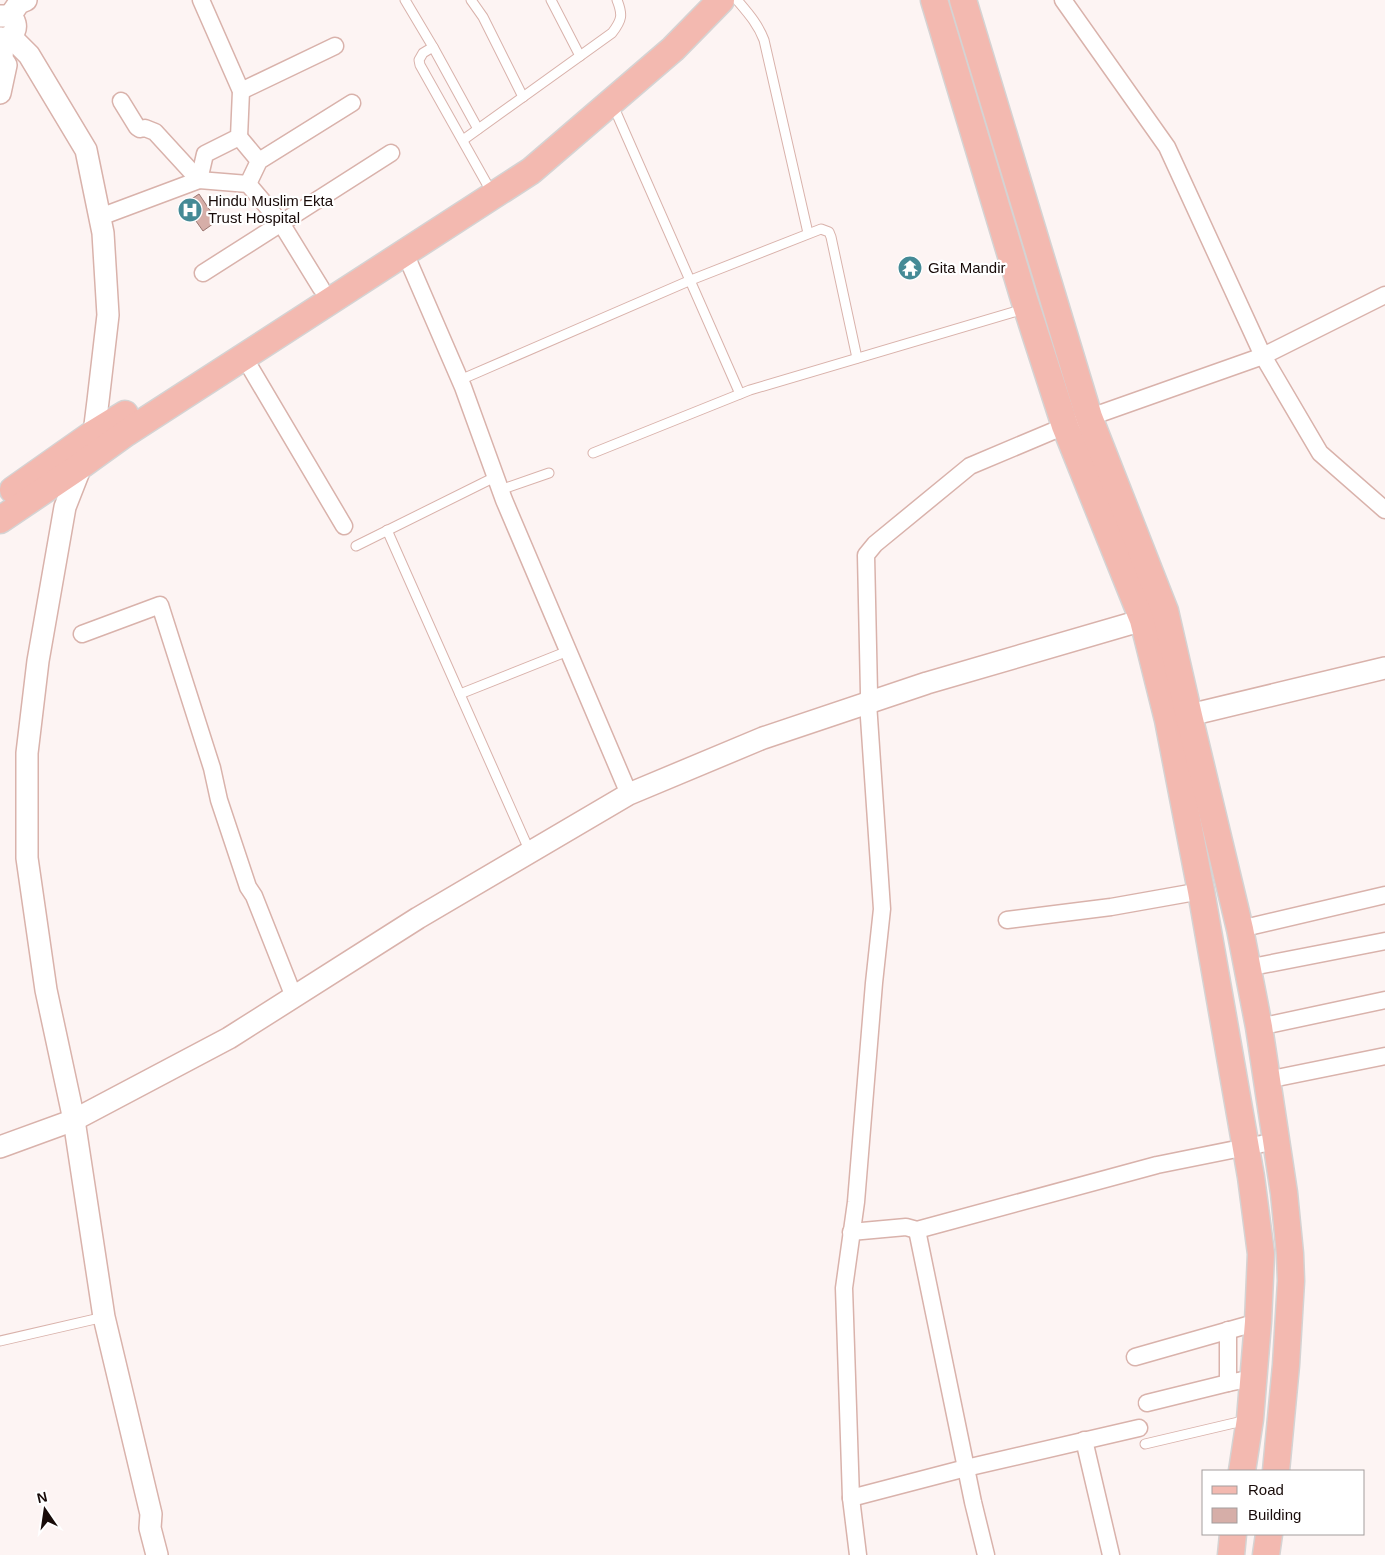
<svg xmlns="http://www.w3.org/2000/svg" width="1385" height="1555" viewBox="0 0 1385 1555" font-family="Arial,sans-serif">
<style>
.building{fill:#d6aea8;stroke:#9c7771}
.lines{fill:none;stroke-linecap:round;stroke-linejoin:round}
.service-casing{stroke:#d9b2ab;stroke-width:11}
.minor-casing{stroke:#d9b2ab;stroke-width:19}
.tertiary-casing{stroke:#d9b2ab;stroke-width:24}
.primary-casing{stroke:#d5d3d3;stroke-width:29}
.service{stroke:#fff;stroke-width:9}
.minor{stroke:#fff;stroke-width:16}
.tertiary{stroke:#fff;stroke-width:21}
.primary{stroke:#f3b9b0;stroke-width:26}
.labels{text-anchor:middle;stroke-width:4.5;stroke-linejoin:round;paint-order:stroke}
.poi-label{font-size:15px;fill:#180b09;stroke:#fff;text-anchor:start}
</style>
<rect width="100%" height="100%" fill="#fdf4f3"/>
<polygon class="building" points="199,194 217,221 203,231 184,204"/>
<g class="lines">
<defs>
<g id="service">
<polyline points="405,0 433,47 478,129"/>
<polyline points="471,0 483,17 523,97"/>
<polyline points="551,0 580,56"/>
<path d="M737 0C748 13 758 24 764 40L808 233"/>
<polyline points="433,47 423,53 419,60 420,65 492,193"/>
<polyline points="612,103 740,394"/>
<path d="M463 140 612 33C622 20 623 15 617 0"/>
<polyline points="460,380 691,280 821,229 829,232 831,237 857,358"/>
<polyline points="593,453 750,390 1024,309"/>
<polyline points="500,490 549,473"/>
<polyline points="387,530 530,852"/>
<polyline points="356,546 495,477"/>
<polyline points="460,694 568,651"/>
<polyline points="0,1341 104,1317"/>
<polyline points="1145,1444 1247,1420"/>
</g>
<g id="minor">
<polyline points="1063,0 1167,147 1263,356 1320,453 1385,510"/>
<polyline points="241,91 335,46"/>
<polyline points="121,101 137,127 140,129 145,128 155,132 199,180"/>
<polyline points="239,137 259,161"/>
<polyline points="199,180 205,154 239,137 241,91 201,0"/>
<polyline points="248,184 259,161 352,103"/>
<polyline points="100,217 199,180 248,184 281,223 321,288"/>
<polyline points="405,253 463,387 504,500 629,794"/>
<polyline points="203,273 391,153"/>
<polyline points="244,357 344,526"/>
<polyline points="82,634 160,605 212,768 219,800 248,887 254,896 294,997"/>
<polyline points="1007,920 1111,907 1201,891"/>
<polyline points="1240,929 1385,895"/>
<polyline points="1247,968 1385,941"/>
<polyline points="1259,1027 1385,1000"/>
<polyline points="1267,1080 1385,1056"/>
<polyline points="917,1230 973,1502 986,1555"/>
<polyline points="851,1232 906,1227 917,1230 1157,1165 1276,1141"/>
<polyline points="1228,1330 1228,1383"/>
<polyline points="1135,1357 1258,1322"/>
<polyline points="1147,1403 1228,1383 1253,1378"/>
<polyline points="1084,1440 1111,1555"/>
<polyline points="851,1498 966,1468 1139,1428"/>
<polyline points="858,1555 851,1498 844,1288 856,1202 874,983 882,909 868,703 869,693 866,555 875,544 970,466 1065,426 1263,356 1385,295"/>
</g>
<g id="tertiary">
<path d="M0 16H10C21 25 14 40 0 38"/>
<polyline points="10,16 19,3 26,0"/>
<polyline points="11,37 29,55 86,150 103,233 108,315 98,401 94,433 65,507 38,661 27,753 27,858 46,990 74,1120 104,1317 151,1514 150,1528 157,1555"/>
<polyline points="0,93 6,65 2,59 3,39"/>
<polyline points="1173,719 1385,668"/>
<polyline points="0,1147 74,1120 229,1038 418,918 629,794 763,738 927,683 1143,620 1158,614"/>
</g>
<g id="primary">
<polyline points="934,0 1024,299 1065,426 1143,620 1168,720 1201,891 1251,1177 1261,1254 1258,1322 1250,1419 1242,1471"/>
<polyline points="963,0 1089,417 1165,611 1189,716 1240,929 1259,1027 1284,1193 1290,1254 1291,1281 1286,1365 1276,1471"/>
<polyline points="13,490 94,433 125,414"/>
<polyline points="0,520 83,464 126,433 531,171 673,49 721,0"/>
<polyline points="1231,1555 1233,1534"/>
<polyline points="1266,1555 1269,1534"/>
</g>
</defs>
<use href="#service" class="service-casing"/>
<use href="#minor" class="minor-casing"/>
<use href="#tertiary" class="tertiary-casing"/>
<use href="#primary" class="primary-casing"/>
<use href="#service" class="service"/>
<use href="#minor" class="minor"/>
<use href="#tertiary" class="tertiary"/>
<use href="#primary" class="primary"/>
</g>
<defs>
<symbol id="hospital-disc" viewBox="-11 -11 22 22"><circle r="9.5" fill="#458a96" stroke="#fff"/><path d="M-5-5h3v3.5h4V-5h3V5h-3V1.5h-4V5h-3Z" fill="#fff"/></symbol>
<symbol id="temple-disc" viewBox="-11 -11 22 22"><circle r="9.5" fill="#458a96" stroke="#fff"/><path d="M0-6L5-2H3V0L6.5 2.5H4V6H1.5V3h-3V6H-4V2.5H-6.5L-3 0V-2H-5Z" fill="#fff"/></symbol>
</defs>
<g fill-rule="evenodd">
<use href="#hospital-disc" x="176" y="196" width="28" height="28"/>
<use href="#temple-disc" x="896" y="254" width="28" height="28"/>
</g>
<g class="labels">
<g class="poi-label">
<text x="208" y="206">Hindu Muslim Ekta<tspan x="208" dy="17">Trust Hospital</tspan></text>
<text x="928" y="273">Gita Mandir</text>
</g>
</g>
<rect x="1202" y="1470" width="162" height="65" fill="#ffffff" stroke="#a39d9d"/>
<rect x="1212" y="1486" width="25" height="8" fill="#f3b9b0" stroke="#a39d9d"/>
<text x="1248" y="1495" font-size="15" fill="#180b09">Road</text>
<rect x="1212" y="1508" width="25" height="15" fill="#d6aea8" stroke="#a39d9d"/>
<text x="1248" y="1520" font-size="15" fill="#180b09">Building</text>
<g transform="translate(45 1510) rotate(347)" stroke="#ffffff" stroke-width="4" paint-order="stroke">
<path d="M0-4L9 19L0 12L-9 19Z" fill="#180b09"/>
<text y="-8" font-size="14" font-weight="bold" text-anchor="middle" fill="#180b09">N</text>
</g>
</svg>
